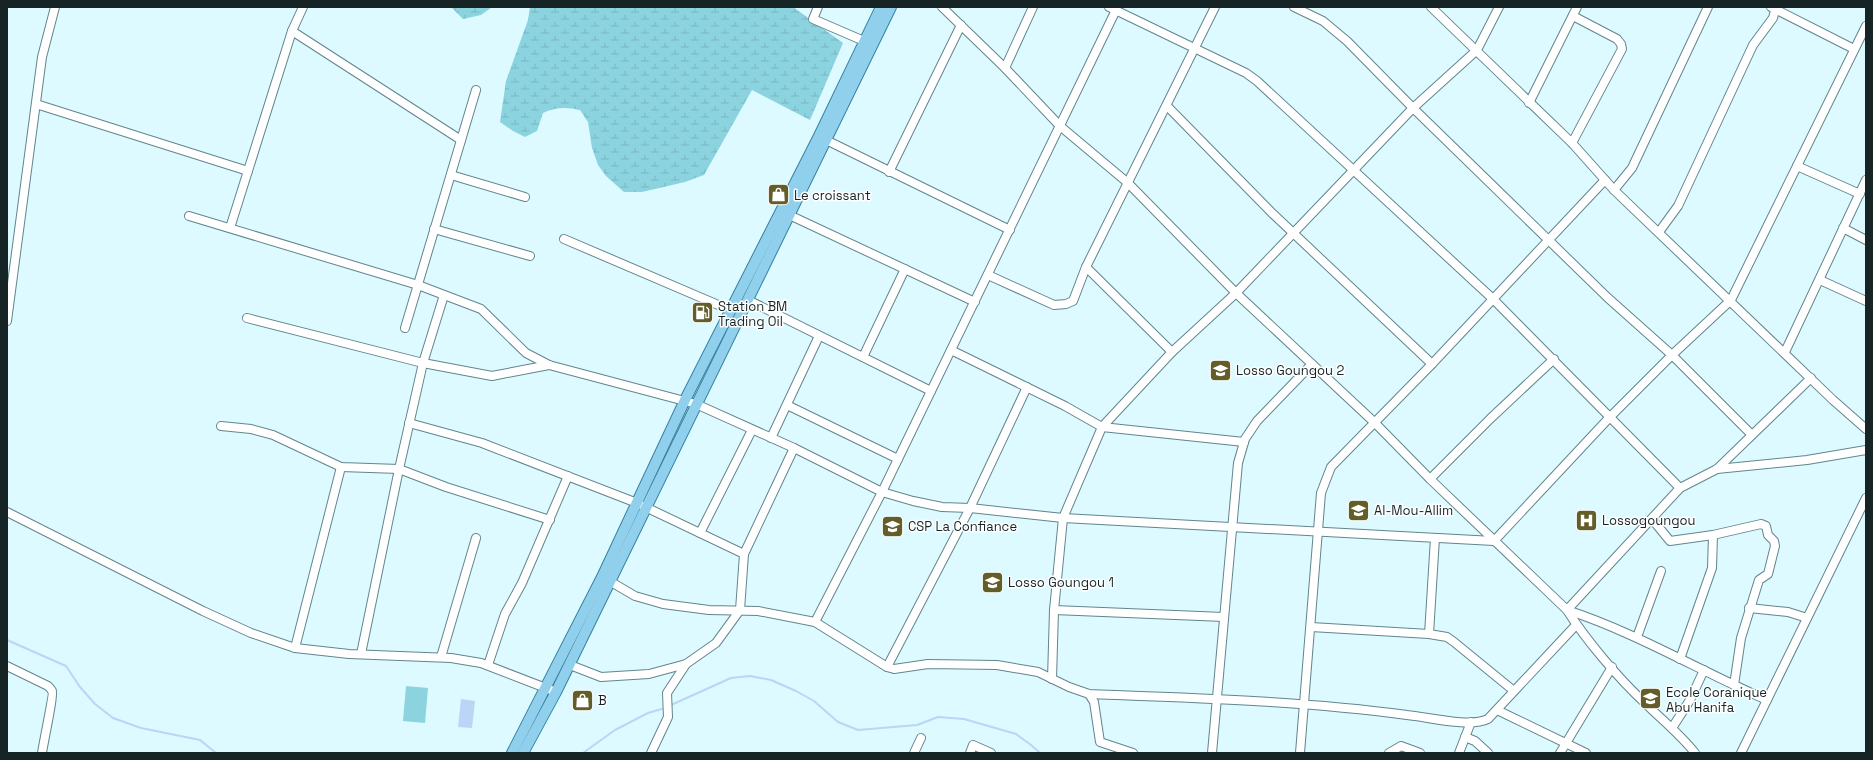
<svg xmlns="http://www.w3.org/2000/svg" width="1873" height="760" viewBox="0 0 1873 760" font-family="'Space Grotesk',sans-serif">
<style>
.green{fill:#8cd3e0}
.wetland{fill:url(#wetland-marsh)}
.water{fill:#bad5f5}
.lines{fill:none;stroke-linecap:round;stroke-linejoin:round}
.stream{stroke:#bad5f5;stroke-width:2}
.minor-casing{stroke:#63858b;stroke-width:10}
.major-casing{stroke:#3680a0;stroke-width:12}
.minor{stroke:#fff;stroke-width:8}
.major{stroke:#91d0ed;stroke-width:10}
.labels{text-anchor:middle;stroke-width:3;stroke-linejoin:round;paint-order:stroke}
.poi-label{font-size:13px;fill:#162426;stroke:#fff;text-anchor:start}
</style>
<defs>
<pattern id="wetland-marsh" width="20" height="14" patternUnits="userSpaceOnUse"><rect width="20" height="14" fill="#8cd3e0"/><path d="M1 5h8M5 5V1M11 12h8M15 12V8" fill="none" stroke="#78b5c0"/></pattern>
</defs>
<rect width="100%" height="100%" fill="#dcfaff"/>
<polygon class="green" points="406,686 428,688 425,723 403,721"/>
<g class="wetland">
<polygon points="451,7 492,7 481,15 463,19"/>
<path d="M530 7H793L843 43 810 120 752 90 704 175 685 182 642 192H624L606 176 598 165 592 148 588 122 580 110C567 107 555 107 543 113L537 131 525 137 513 131 500 122 506 81 528 20Z"/>
</g>
<polygon class="water" points="461,699 475,701 472,728 458,727"/>
<g class="lines">
<g class="stream">
<polyline points="7,640 66,666 80,687 95,704 113,718 141,728 200,740 216,753"/>
<polyline points="671,705 731,678 750,676 771,680 796,691 814,701 838,722 858,730 917,725 938,717 964,719 1016,734 1031,745 1040,753"/>
<polyline points="583,753 615,730 648,713 665,708"/>
</g>
<defs>
<g id="minor">
<polyline points="818,7 813,19 864,41"/>
<path d="M942 7 1005 68 1060 126 1128 183 1236 293 1374 422 1430 479 1567 610C1586 640 1619 679 1645 703 1662 720 1680 734 1695 753"/>
<polyline points="1109,7 1246,73 1257,81 1493,299 1680,488"/>
<polyline points="1294,7 1323,21 1347,41 1413,108 1608,298 1672,355 1752,435"/>
<polyline points="1431,7 1572,143 1614,190 1833,400 1866,429"/>
<polyline points="1771,7 1854,49"/>
<polyline points="292,31 461,140"/>
<polyline points="1005,68 1033,7"/>
<polyline points="1529,103 1577,7"/>
<polyline points="36,104 248,171"/>
<polyline points="1167,106 1272,213 1432,364"/>
<polyline points="822,138 1010,230"/>
<polyline points="1572,143 1622,49 1621,44 1617,39 1573,16"/>
<polyline points="1797,166 1860,194"/>
<polyline points="889,172 961,25"/>
<polyline points="451,175 525,197"/>
<polyline points="1614,190 1632,168 1708,7"/>
<polyline points="785,213 975,302"/>
<polyline points="189,216 418,285 481,309 526,353 549,365 696,404 794,448 882,492 913,501 942,507 970,508 1063,518 1494,541"/>
<polyline points="230,228 292,31 303,7"/>
<polyline points="1843,228 1866,240"/>
<polyline points="434,229 530,256"/>
<polyline points="1659,232 1678,206 1753,45 1773,18 1776,7"/>
<polyline points="564,239 730,310"/>
<polyline points="1086,267 1172,352"/>
<polyline points="988,275 1054,305 1066,304 1073,301 1086,267 1215,7"/>
<polyline points="1820,280 1866,301"/>
<polyline points="748,300 931,391"/>
<polyline points="247,318 423,363 492,376 549,365"/>
<polyline points="7,321 42,57 55,7"/>
<polyline points="405,328 476,90"/>
<polyline points="951,350 1065,406 1102,427 1244,442"/>
<polyline points="1785,352 1866,180"/>
<polyline points="863,357 905,269"/>
<polyline points="787,405 898,459"/>
<polyline points="409,423 482,443 637,503 744,554"/>
<polyline points="221,426 251,429 273,435 341,467 399,469 446,487 550,520"/>
<polyline points="771,438 819,336"/>
<polyline points="1717,469 1807,460 1866,450"/>
<polyline points="1430,479 1491,418 1554,359"/>
<polyline points="7,512 203,611 251,633 295,648 349,654 451,658 481,663 551,690"/>
<polyline points="1652,519 1670,541 1713,535 1761,524 1766,526 1768,535 1774,541 1775,546 1768,574 1759,580 1741,638 1734,685"/>
<polyline points="700,533 752,430"/>
<polyline points="1494,541 1609,418 1672,355 1731,300 1866,26"/>
<polyline points="606,579 635,596 663,604 709,610 758,611 815,622 882,492 1116,10"/>
<polyline points="1749,608 1788,612 1807,618"/>
<polyline points="1054,610 1224,617"/>
<path d="M815 622 887 667 894 669 928 664 997 665 1038 672 1069 687 1089 694C1195 698 1302 701 1407 715 1429 717 1469 728 1488 719L1576 625"/>
<polyline points="1311,627 1429,634 1447,637 1454,642 1514,691"/>
<polyline points="1429,634 1435,538"/>
<polyline points="1637,637 1661,571"/>
<polyline points="295,648 341,467"/>
<polyline points="361,654 399,469 423,363 444,295"/>
<polyline points="441,657 476,538"/>
<polyline points="1680,659 1712,568 1713,535"/>
<polyline points="488,665 505,614 522,583 568,476"/>
<polyline points="570,665 601,677 649,674 686,664 716,643 740,610 744,554 794,448"/>
<path d="M7 666 48 686C49 687 52 690 52 691 54 694 43 745 42 753"/>
<polyline points="887,667 970,508 1027,387"/>
<polyline points="1052,679 1054,610 1063,518 1102,427 1172,352 1236,293 1413,108 1477,50 1499,7"/>
<polyline points="1089,694 1094,702 1100,742 1133,753"/>
<path d="M1767 700C1700 671 1637 633 1567 610L1680 488 1717 469 1811 378"/>
<polyline points="1497,710 1586,753"/>
<polyline points="1672,728 1690,700 1704,670"/>
<polyline points="1465,737 1475,741 1488,753"/>
<polyline points="651,753 668,717 667,693 686,664"/>
<polyline points="914,753 921,738"/>
<polyline points="970,753 973,745 991,753"/>
<polyline points="1212,753 1238,463 1245,439 1257,421 1312,364"/>
<polyline points="1300,753 1321,493 1331,467 1432,364 1605,180"/>
<polyline points="1389,753 1401,746 1420,753"/>
<polyline points="1459,753 1471,722"/>
<polyline points="1560,753 1612,667"/>
<polyline points="1741,753 1866,498"/>
</g>
<g id="major">
<polyline points="512,753 602,577 685,400 819,136 881,7"/>
<polyline points="523,753 556,692 891,7"/>
</g>
</defs>
<use href="#minor" class="minor-casing"/>
<use href="#major" class="major-casing"/>
<use href="#minor" class="minor"/>
<use href="#major" class="major"/>
</g>
<defs>
<symbol id="shop-square" viewBox="-11 -11 22 22"><rect x="-9" y="-9" width="18" height="18" rx="4" fill="#625d29" stroke="#fff"/><path d="M-5-2.5h2.3a2.7 3.5 0 0 1 5.4 0H5L5.5 6h-11ZM-1.5-2.5h3a1.5 2.3 0 0 0-3 0Z" fill="#fff"/></symbol>
<symbol id="fuel-square" viewBox="-11 -11 22 22"><rect x="-9" y="-9" width="18" height="18" rx="4" fill="#625d29" stroke="#fff"/><path d="M-5.5-6h7V0h2V4h1.3V-2.5L3-4.5l.8-.8L6-3V5H2.5V1h-1V6h-7ZM-4.2-4.7v3.2H.2V-4.7Z" fill="#fff"/></symbol>
<symbol id="school-square" viewBox="-11 -11 22 22"><rect x="-9" y="-9" width="18" height="18" rx="4" fill="#625d29" stroke="#fff"/><path d="M0-5L7-2L0 1L-7-2ZM-4 1L0 2.5L4 1V4Q0 6-4 4Z" fill="#fff"/></symbol>
<symbol id="hospital-square" viewBox="-11 -11 22 22"><rect x="-9" y="-9" width="18" height="18" rx="4" fill="#625d29" stroke="#fff"/><path d="M-5-5h3v3.5h4V-5h3V5h-3V1.5h-4V5h-3Z" fill="#fff"/></symbol>
</defs>
<g fill-rule="evenodd">
<use href="#shop-square" x="766" y="182" width="25" height="25"/>
<use href="#fuel-square" x="690" y="300" width="25" height="25"/>
<use href="#school-square" x="1208" y="358" width="25" height="25"/>
<use href="#school-square" x="1346" y="498" width="25" height="25"/>
<use href="#hospital-square" x="1574" y="508" width="25" height="25"/>
<use href="#school-square" x="880" y="514" width="25" height="25"/>
<use href="#school-square" x="980" y="570" width="25" height="25"/>
<use href="#school-square" x="1638" y="686" width="25" height="25"/>
<use href="#shop-square" x="570" y="688" width="25" height="25"/>
</g>
<g class="labels">
<g class="poi-label">
<text x="794" y="200">Le croissant</text>
<text x="718" y="311">Station BM<tspan x="718" dy="15">Trading Oil</tspan></text>
<text x="1236" y="375">Losso Goungou 2</text>
<text x="1374" y="515">Al-Mou-Allim</text>
<text x="1602" y="525">Lossogoungou</text>
<text x="908" y="531">CSP La Confiance</text>
<text x="1008" y="587">Losso Goungou 1</text>
<text x="1666" y="697">Ecole Coranique<tspan x="1666" dy="15">Abu Hanifa</tspan></text>
<text x="598" y="705">B</text>
</g>
</g>
<rect width="1873" height="760" fill="none" stroke="#162426" stroke-width="16"/>
</svg>
